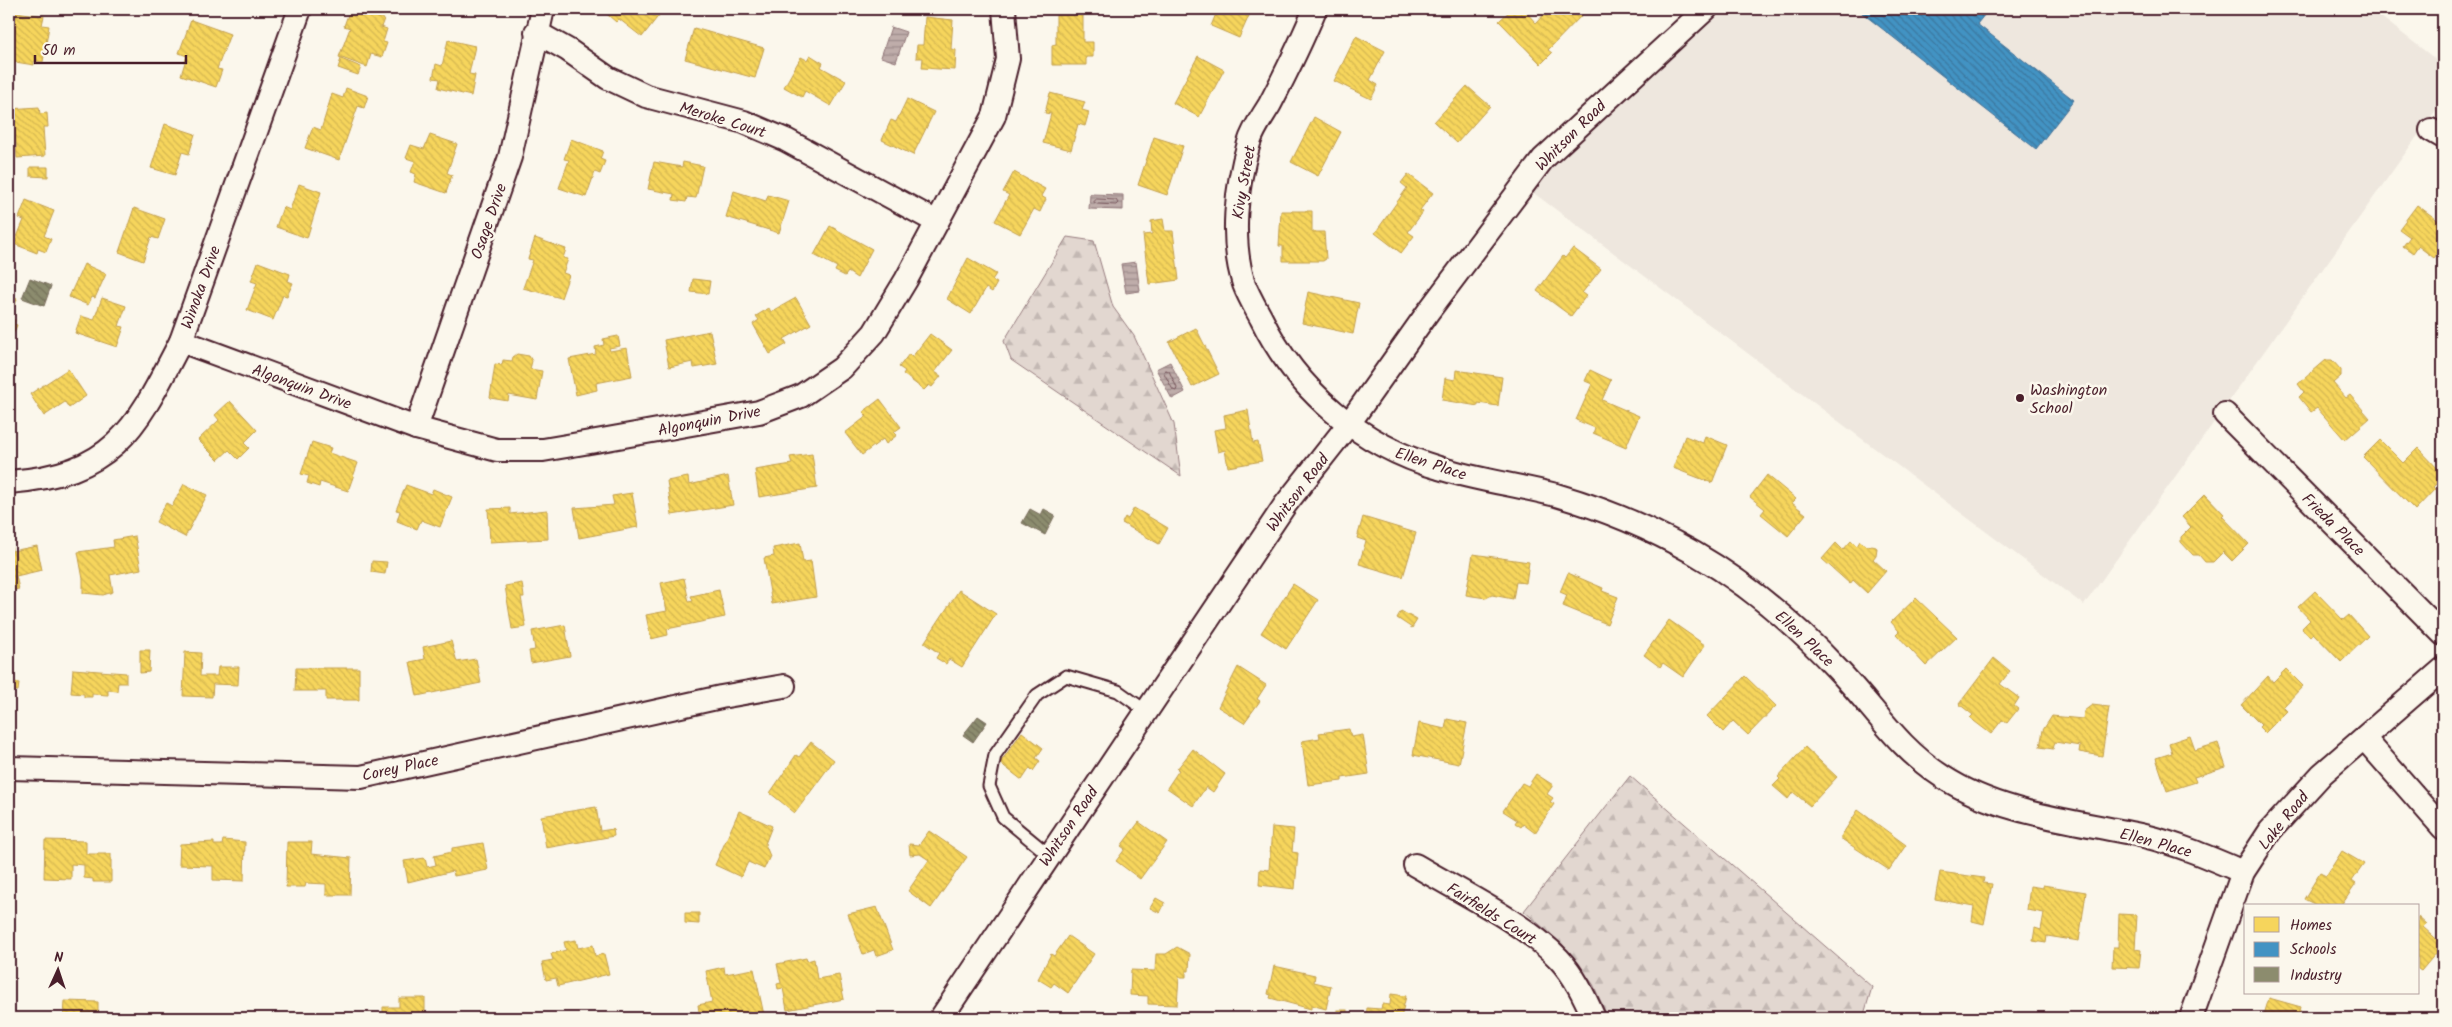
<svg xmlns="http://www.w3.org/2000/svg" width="2452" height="1027" viewBox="0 0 2452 1027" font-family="Kalam,sans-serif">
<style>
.built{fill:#eee7de}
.forest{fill:url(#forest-firs);stroke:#967b7e}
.water{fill:url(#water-rules);stroke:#907477}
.homes{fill:url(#homes-back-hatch);stroke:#c29e4d}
.schools{fill:url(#schools-back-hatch);stroke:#457095}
.industry{fill:url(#industry-back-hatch);stroke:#786b5a}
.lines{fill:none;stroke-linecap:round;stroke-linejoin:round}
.shore{stroke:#79585e;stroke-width:1}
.lane-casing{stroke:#4a1f2b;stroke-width:15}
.street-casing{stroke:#4a1f2b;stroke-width:26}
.lane{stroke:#fbf7ec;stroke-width:11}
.street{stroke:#fbf7ec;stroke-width:22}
.poi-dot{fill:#4a1f2b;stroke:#fbf7ec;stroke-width:2}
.labels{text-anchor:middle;stroke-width:5;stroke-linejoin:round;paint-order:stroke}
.street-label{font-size:16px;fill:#4a1f2b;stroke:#fbf7ec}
.poi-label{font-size:16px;fill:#4a1f2b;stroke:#fbf7ec;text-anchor:start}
</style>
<defs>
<pattern id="forest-firs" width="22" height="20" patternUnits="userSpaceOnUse" patternTransform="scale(1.25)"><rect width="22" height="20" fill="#e2d7d0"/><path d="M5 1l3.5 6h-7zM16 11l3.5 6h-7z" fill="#c3b8b3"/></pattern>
<pattern id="water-rules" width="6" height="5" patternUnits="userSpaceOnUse" patternTransform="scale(1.25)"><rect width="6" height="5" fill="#bfadaa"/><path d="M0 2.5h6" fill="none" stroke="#9d8c8b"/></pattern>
<pattern id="homes-back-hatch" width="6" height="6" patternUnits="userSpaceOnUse" patternTransform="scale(1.25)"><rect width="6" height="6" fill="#f6d55c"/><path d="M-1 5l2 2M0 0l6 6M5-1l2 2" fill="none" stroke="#d4b650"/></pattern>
<pattern id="schools-back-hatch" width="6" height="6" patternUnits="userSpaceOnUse" patternTransform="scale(1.25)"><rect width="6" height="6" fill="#4393c3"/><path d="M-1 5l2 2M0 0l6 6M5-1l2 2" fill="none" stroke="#3a779f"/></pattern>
<pattern id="industry-back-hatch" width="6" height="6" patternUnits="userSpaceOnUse" patternTransform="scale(1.25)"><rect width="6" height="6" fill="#8c8c6e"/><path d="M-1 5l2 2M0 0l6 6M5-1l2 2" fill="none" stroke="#74725b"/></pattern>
</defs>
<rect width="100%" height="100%" fill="#fbf7ec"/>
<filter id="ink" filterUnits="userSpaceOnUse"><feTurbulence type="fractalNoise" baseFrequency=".02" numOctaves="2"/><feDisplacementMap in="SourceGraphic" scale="10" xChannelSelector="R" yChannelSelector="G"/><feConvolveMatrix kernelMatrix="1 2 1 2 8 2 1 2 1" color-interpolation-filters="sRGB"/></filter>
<g filter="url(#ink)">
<polygon class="built" points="1722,9 2371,9 2443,65 2443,100 2084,605 1531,191 1576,143"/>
<g class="forest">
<polygon points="1067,237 1094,241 1113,307 1134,336 1174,424 1181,476 1011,360 1004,341"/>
<polygon points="1630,776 1872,987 1863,1018 1608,1018 1593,984 1562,944 1524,911"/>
</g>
<g class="water">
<polygon points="891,27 906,32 896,62 881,57"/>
<polygon points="1090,194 1123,195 1123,210 1089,209"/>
<polygon points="1136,262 1140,291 1126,293 1121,264"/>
<polygon points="1170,362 1185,392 1172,399 1156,369"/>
</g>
<g class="homes">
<polygon points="350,9 384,19 381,27 387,29 383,42 387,43 382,57 371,54 367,67 339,57 350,28 344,26"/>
<polygon points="601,9 654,9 660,14 642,37 619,19 616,22"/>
<polygon points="1218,9 1252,9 1239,38 1211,26"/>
<polygon points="1512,9 1523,9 1536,23 1549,9 1576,9 1582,15 1548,50 1552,53 1541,64 1499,21"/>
<polygon points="9,11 44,16 42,25 49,26 43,62 34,61 34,65 9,61 12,30 9,30"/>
<polygon points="1083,14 1083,42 1093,42 1093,57 1086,57 1086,65 1052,65 1052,45 1056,44 1056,15"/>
<polygon points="925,17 953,20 951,49 956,50 955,70 922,68 923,58 916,58 917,45 923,45"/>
<polygon points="191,20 230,34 217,69 222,70 216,87 181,75 187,56 179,53"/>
<polygon points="694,28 764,48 755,78 685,59"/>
<polygon points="1356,36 1385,51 1370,80 1378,85 1371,99 1334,81"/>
<polygon points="448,40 475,46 469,74 475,75 471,96 438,88 440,79 433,78 436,64 442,66"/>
<polygon points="810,55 823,63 821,67 846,81 831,106 805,91 802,97 784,87 801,57 807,60"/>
<polygon points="1198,56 1224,70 1199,117 1173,103"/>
<polygon points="341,59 361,67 358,75 338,68"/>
<polygon points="1467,86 1490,106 1457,143 1434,122"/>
<polygon points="346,88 368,96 364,108 358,106 339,160 305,148 313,127 321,130 332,94 343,98"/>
<polygon points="1050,93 1085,102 1082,110 1089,112 1085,126 1078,124 1071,150 1043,143 1051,114 1045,113"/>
<polygon points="907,99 934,112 913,155 882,140 891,120 896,122"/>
<polygon points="39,107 40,114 47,113 48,127 43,127 45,156 17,158 15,130 9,130 9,109"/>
<polygon points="1314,117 1341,132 1318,176 1291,162"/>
<polygon points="165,124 195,134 189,154 182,152 175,175 151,168"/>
<polygon points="430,135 457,144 447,173 452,175 446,193 414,182 416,174 411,172 415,161 406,158 411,145 424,149"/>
<polygon points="1154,137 1183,146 1167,195 1138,185"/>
<polygon points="571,139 603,151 600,159 605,161 600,174 595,172 586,197 559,188 569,160 564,159"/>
<polygon points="654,162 682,167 683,162 703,166 696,198 687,197 686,202 673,200 674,194 648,189"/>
<polygon points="30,167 48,167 48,177 30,176"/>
<polygon points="1014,172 1045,189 1041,196 1046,199 1040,212 1034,209 1020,234 995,221 1009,195 1003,192"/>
<polygon points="1408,174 1433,193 1420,210 1423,212 1408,232 1414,236 1401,253 1375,233 1407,188 1401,183"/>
<polygon points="299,184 321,192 307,238 276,227 283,207 290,210"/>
<polygon points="734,191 766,201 768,195 789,201 779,233 726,217"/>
<polygon points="26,200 54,211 44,236 51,239 46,252 38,249 37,253 14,244 24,220 19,218"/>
<polygon points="2417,205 2443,224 2440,227 2443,229 2443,246 2434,258 2418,246 2413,253 2403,246 2410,237 2399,229"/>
<polygon points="134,208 165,219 158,239 151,237 143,261 119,252"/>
<polygon points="1281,211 1312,211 1312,232 1324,232 1326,259 1323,261 1283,261 1283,246 1279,246"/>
<polygon points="1163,219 1165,231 1173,231 1179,280 1149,284 1143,235 1152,234 1151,221"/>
<polygon points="830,226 872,249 857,278 848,272 845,276 835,271 837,267 814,255"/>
<polygon points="535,238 566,249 563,258 568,259 563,273 569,275 561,298 523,288 533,260 528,259"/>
<polygon points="1573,248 1601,269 1582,293 1586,296 1571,316 1537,291 1563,256 1565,258"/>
<polygon points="968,258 996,274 992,280 997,283 992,292 986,288 971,314 947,299"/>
<polygon points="258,262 290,274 288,281 293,283 287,296 283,295 273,320 247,310 257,283 251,281"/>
<polygon points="84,264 106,274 95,298 92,297 88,305 69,297"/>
<polygon points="693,279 710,281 708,294 691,292"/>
<polygon points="1308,292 1359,303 1353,334 1302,323"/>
<polygon points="9,296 17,299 10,318 15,320 14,324 17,325 10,342"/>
<polygon points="102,298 126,306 119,326 124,327 117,347 75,333 81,316 94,320"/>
<polygon points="796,298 811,324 784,339 787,344 770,354 753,324 759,320 756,316 769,308 771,312"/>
<polygon points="1196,328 1219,374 1192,387 1169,342"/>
<polygon points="710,331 717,364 694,368 693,362 669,367 664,340"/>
<polygon points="930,334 952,350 935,372 941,376 932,387 929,385 924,390 903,374 905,371 899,367 909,354 912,357"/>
<polygon points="618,336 620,346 609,348 610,351 627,348 632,376 596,383 597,390 576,395 569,359 596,354 595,347 604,345 603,339"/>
<polygon points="517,354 529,356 532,361 530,369 542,371 537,400 509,395 508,401 490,398 495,364 502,365 503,360 512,361 513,357"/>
<polygon points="2326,360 2332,360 2341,370 2341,376 2333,383 2346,398 2350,395 2370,418 2345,440 2317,408 2311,412 2299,397 2304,392 2298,384"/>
<polygon points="68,369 86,396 69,408 65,402 44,416 30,394"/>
<polygon points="1456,370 1502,377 1498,406 1478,403 1478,406 1442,400 1445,378 1455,380"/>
<polygon points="1590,370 1611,380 1602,400 1639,416 1626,447 1593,433 1595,428 1576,420 1592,384 1585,381"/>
<polygon points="880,399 901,427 894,432 897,435 886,444 883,439 862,455 845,433 867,416 863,412"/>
<polygon points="230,401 257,430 244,443 249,448 238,459 229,450 218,460 198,440 219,420 215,415"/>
<polygon points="1248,410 1253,443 1258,442 1262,461 1228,467 1225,450 1218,452 1214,430 1226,428 1224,415"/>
<polygon points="1685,436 1703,443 1705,436 1727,445 1712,483 1673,468"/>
<polygon points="2380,440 2403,463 2418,448 2443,474 2443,477 2433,487 2435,489 2415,510 2363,457"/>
<polygon points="312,442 331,448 329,453 358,463 348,491 320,482 319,487 307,483 309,476 301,474"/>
<polygon points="812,454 817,488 759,497 755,470 792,464 790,457"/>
<polygon points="1767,475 1796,499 1792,503 1806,514 1788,536 1761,514 1765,509 1750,497"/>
<polygon points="728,476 733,505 672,515 667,481 688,477 689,485"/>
<polygon points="184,484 207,495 185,537 156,522 166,503 172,506"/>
<polygon points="406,485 431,494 433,489 452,497 440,527 421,520 417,529 397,521 400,511 396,510"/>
<polygon points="632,493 638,527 579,538 574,508 614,505 612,496"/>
<polygon points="2205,494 2224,514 2222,516 2249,544 2232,561 2223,552 2213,562 2205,562 2199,555 2193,555 2181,542 2181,537 2191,527 2182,517"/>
<polygon points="510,508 510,514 547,510 548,539 490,542 488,509"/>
<polygon points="1134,508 1168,528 1159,544 1122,523 1125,517 1128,519"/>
<polygon points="1363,517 1416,533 1403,577 1359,564 1366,541 1357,538"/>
<polygon points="135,536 141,569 110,575 113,592 103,595 83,593 83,579 78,552 114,547 113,540"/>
<polygon points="1851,541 1857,546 1860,541 1866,546 1873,545 1877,548 1876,555 1873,559 1886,571 1867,593 1853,580 1850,584 1822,559 1836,543 1843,550"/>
<polygon points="800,543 803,562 811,561 816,597 772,604 764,558 774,556 773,548"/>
<polygon points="9,544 11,544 12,551 37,546 42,570 16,576 19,589 9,591"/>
<polygon points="1473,554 1529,562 1526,583 1516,582 1513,599 1492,595 1486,598 1466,595"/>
<polygon points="372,561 387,562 385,574 371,572"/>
<polygon points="1568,573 1603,588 1602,591 1618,597 1607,624 1563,606 1567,595 1560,592"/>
<polygon points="684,578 689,602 693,601 691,596 719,590 725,617 667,629 668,635 651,639 646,615 667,611 661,583"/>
<polygon points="522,583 524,597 521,597 526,627 512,629 505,586"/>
<polygon points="1293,584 1318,600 1286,649 1261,633"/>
<polygon points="959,590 996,614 962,667 949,659 946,664 936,658 939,653 924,643"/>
<polygon points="2315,591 2343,620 2349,615 2368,636 2341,662 2313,633 2310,637 2302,628 2310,620 2298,607"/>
<polygon points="1916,598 1957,637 1926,666 1896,634 1899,631 1891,622"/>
<polygon points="1401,611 1417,620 1412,628 1397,618"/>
<polygon points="1669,620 1705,645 1683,677 1663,663 1660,667 1644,655"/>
<polygon points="565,625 570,656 531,663 529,651 535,650 532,631"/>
<polygon points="451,641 457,662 476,659 481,683 417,696 410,662 425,659 423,647"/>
<polygon points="140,650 150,650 149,672 140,673"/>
<polygon points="185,652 201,653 200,676 217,676 218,667 239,667 238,685 213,684 212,697 183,696"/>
<polygon points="1994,658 2010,671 2000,684 2019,698 2014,706 2018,709 2007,723 2002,720 1991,734 1970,718 1973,715 1959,704"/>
<polygon points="1238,667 1266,685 1257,699 1260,701 1244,723 1218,707"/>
<polygon points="296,668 359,668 359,700 326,700 326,691 295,691"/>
<polygon points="73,669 126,673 126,683 118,683 117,691 108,690 108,695 92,694 92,697 84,697 84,694 71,693"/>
<polygon points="2286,669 2303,686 2283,707 2287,711 2265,733 2259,727 2261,725 2241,705 2268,676 2273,682"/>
<polygon points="9,670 14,670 13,682 19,683 18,691 9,691"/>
<polygon points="1745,676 1776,706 1748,735 1733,721 1723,732 1707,716"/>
<polygon points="2092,705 2109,707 2102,756 2079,752 2080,746 2055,742 2053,749 2040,747 2043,730 2052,716 2083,719 2084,711"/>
<polygon points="1447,719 1467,723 1459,764 1413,755 1419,723 1445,729"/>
<polygon points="1349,729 1351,737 1363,735 1369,774 1342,778 1342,781 1308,785 1302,741 1320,738 1319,733"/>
<polygon points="1022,732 1043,748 1036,758 1040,761 1033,771 1030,768 1022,780 1000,763"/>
<polygon points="2190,736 2195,750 2218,743 2226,767 2194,777 2196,782 2167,791 2156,758 2172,753 2169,743"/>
<polygon points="811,742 834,760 795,813 770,793 796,755 799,757"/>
<polygon points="1805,747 1837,777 1810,806 1793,792 1788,799 1773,786 1780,779 1778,777"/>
<polygon points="1193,749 1225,774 1213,792 1206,787 1193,806 1167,788 1179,770 1177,769"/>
<polygon points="1536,774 1553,785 1547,794 1553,798 1550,802 1554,804 1535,833 1523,824 1521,827 1515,823 1517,820 1503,811 1522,783 1528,786"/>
<polygon points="596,807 600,831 613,829 614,836 546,848 541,816"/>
<polygon points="1858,810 1906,845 1889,870 1840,838"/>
<polygon points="739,811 772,826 765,844 770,856 764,869 748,862 741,877 715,865"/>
<polygon points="1139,822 1167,842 1140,879 1116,861 1125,849 1121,846"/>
<polygon points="1272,827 1294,829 1292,852 1298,853 1295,889 1259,885 1260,869 1269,870"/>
<polygon points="929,831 967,857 931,908 908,891 929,860 920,854 910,855 909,844 919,845"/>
<polygon points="45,840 86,841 86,854 111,854 111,882 93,882 93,879 84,878 84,865 71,864 71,879 44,878"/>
<polygon points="223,840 245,842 244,881 213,880 213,866 179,865 180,844 214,842 214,845 222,845"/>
<polygon points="287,842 312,842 311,854 351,858 350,895 326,895 326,884 306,883 305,887 286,887"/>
<polygon points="483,843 488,870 454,876 453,871 408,882 404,861 425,858 427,867 436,865 434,856 452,852 452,848"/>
<polygon points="2342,851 2364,864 2352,881 2356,884 2341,906 2318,906 2304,899 2320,873 2326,876"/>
<polygon points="1940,872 1984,878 1983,883 1992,884 1984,924 1972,921 1974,906 1935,899"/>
<polygon points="2043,885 2086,892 2079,941 2047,936 2046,943 2033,941 2035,928 2041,930 2044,913 2027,910 2030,886 2043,888"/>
<polygon points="1156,898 1165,903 1160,913 1150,908"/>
<polygon points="877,907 893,950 876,956 874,950 863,954 848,914"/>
<polygon points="685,913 699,913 699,924 685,923"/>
<polygon points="2119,914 2137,915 2135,949 2141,950 2139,968 2112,967 2113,947 2118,947"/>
<polygon points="2418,917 2426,924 2423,927 2443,945 2421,971 2418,969"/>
<polygon points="1068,936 1094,954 1068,993 1054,983 1051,987 1038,979 1051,954 1054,956"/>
<polygon points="576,940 578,948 593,945 595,956 604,954 609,974 558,986 556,978 546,980 542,962 553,960 551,954 566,950 564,942"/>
<polygon points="1177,947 1190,954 1189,971 1186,971 1186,977 1179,977 1177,1005 1148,1004 1148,996 1130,995 1131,970 1155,971 1156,954 1166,954"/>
<polygon points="806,958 807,961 814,959 817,979 839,975 844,999 787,1010 783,988 778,989 777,984 781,983 777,964"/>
<polygon points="1274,966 1315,975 1314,982 1331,986 1326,1009 1311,1005 1311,1009 1270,998 1271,995 1268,994"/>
<polygon points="724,967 725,974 754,969 764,1015 747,1018 700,1018 698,1005 712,1002 706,971"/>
<polygon points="1391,994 1406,996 1401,1018 1366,1018 1367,1008 1381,1009 1382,1004 1390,1005"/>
<polygon points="399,998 425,998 425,1017 434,1018 383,1018 383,1007 399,1007"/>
<polygon points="2269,998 2301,1007 2298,1018 2263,1018"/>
<polygon points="65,1001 98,1002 98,1018 64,1018"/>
<rect x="1337" y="1010" width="10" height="8"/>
<polygon points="292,1013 319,1014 319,1018 292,1018"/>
</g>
<polygon class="schools" points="1857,9 1989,9 1977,24 2074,100 2036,149"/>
<g class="industry">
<polygon points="30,278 51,286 44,306 22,298"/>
<polygon points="1030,509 1041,515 1044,509 1055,515 1045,535 1022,523"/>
<polygon points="978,716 987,722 973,742 963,735"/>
</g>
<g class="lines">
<g class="shore">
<polygon points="1097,199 1116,200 1118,203 1116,205 1097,204 1094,202"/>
<polygon points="1165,370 1169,371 1177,388 1176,391 1173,390 1164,373"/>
</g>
<defs>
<polyline id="lane" points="1049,855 1003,817 989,786 995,755 1037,695 1066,676 1118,691 1146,711"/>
<g id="street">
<path d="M1315 9C1302 41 1286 73 1270 104 1263 116 1253 129 1249 143 1236 186 1230 241 1244 284 1248 295 1255 307 1261 318 1296 390 1361 446 1439 468 1477 480 1517 485 1556 495 1604 509 1650 528 1694 553 1748 584 1796 625 1839 671 1875 709 1898 748 1943 777 2001 815 2078 821 2144 836 2178 844 2210 858 2243 872"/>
<polyline points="536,32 568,50 608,78 646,96 744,122 786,140 937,222"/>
<polyline points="2431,130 2443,137"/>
<polyline points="181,341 416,428 497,450 543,450 596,441 759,412 801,396 842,368 874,333 906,280 994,116 1008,59 1004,9"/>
<polyline points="2225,414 2443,634"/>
<polyline points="416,428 510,157 543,9"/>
<path d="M9 482C116 474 136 428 181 341L300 9"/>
<polyline points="2364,738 2443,828"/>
<polyline points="9,768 361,777 721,697 784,686"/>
<path d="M1415 865C1459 891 1525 923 1559 959 1575 976 1585 998 1594 1018"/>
<polyline points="941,1018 1285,505 1348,425 1428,312 1543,159 1706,9"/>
<polyline points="2191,1018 2243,872 2270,831 2322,774 2443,669"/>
</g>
</defs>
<use href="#lane" class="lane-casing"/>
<use href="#street" class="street-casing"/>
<use href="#lane" class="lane"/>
<use href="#street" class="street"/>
</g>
</g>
<circle class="poi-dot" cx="2020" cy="398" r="5"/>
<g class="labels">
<g class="street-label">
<text transform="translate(723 119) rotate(17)" y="6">Meroke Court</text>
<text transform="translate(1570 135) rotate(-45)" y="6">Whitson Road</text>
<text transform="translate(1243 182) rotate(-80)" y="6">Kivy Street</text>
<text transform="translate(488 221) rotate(-71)" y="6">Osage Drive</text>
<text transform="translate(200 287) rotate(-70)" y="6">Winoka Drive</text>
<text transform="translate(302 386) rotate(20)" y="6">Algonquin Drive</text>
<text transform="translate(709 420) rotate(-11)" y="6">Algonquin Drive</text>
<text transform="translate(1431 463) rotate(18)" y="6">Ellen Place</text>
<text transform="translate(1297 492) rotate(-53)" y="6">Whitson Road</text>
<text transform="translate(2334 524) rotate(45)" y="6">Frieda Place</text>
<text transform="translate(1805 638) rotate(43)" y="6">Ellen Place</text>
<text transform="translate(400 767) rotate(-12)" y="6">Corey Place</text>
<text transform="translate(2283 820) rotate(-51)" y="6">Lake Road</text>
<text transform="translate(1068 826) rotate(-56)" y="6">Whitson Road</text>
<text transform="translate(2156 842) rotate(15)" y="6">Ellen Place</text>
<text transform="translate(1492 913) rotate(32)" y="6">Fairfields Court</text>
</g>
<g class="poi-label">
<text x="2030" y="395">Washington<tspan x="2030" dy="18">School</tspan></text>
</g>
</g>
<rect width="2452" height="1027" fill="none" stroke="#fbf7ec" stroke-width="30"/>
<rect x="15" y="15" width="2422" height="997" fill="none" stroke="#4a1f2b" stroke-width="2" filter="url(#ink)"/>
<rect x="2244" y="904" width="175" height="90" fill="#fbf7ec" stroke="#b4a19f"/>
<rect x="2254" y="917" width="25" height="15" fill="#f6d55c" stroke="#b4a19f"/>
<text x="2290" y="930" font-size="15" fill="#4a1f2b">Homes</text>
<rect x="2254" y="942" width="25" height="15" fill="#4393c3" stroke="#b4a19f"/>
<text x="2290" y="954" font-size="15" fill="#4a1f2b">Schools</text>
<rect x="2254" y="967" width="25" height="15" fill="#8c8c6e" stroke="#b4a19f"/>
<text x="2290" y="980" font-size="15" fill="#4a1f2b">Industry</text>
<g transform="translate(58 970) rotate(3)" stroke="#fbf7ec" stroke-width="4" paint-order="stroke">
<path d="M0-4L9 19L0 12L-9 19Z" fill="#4a1f2b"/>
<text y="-8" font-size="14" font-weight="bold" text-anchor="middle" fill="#4a1f2b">N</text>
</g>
<path d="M35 55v8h151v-8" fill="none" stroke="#4a1f2b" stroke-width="2.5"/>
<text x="42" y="55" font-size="15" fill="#4a1f2b" stroke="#fbf7ec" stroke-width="4" paint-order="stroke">50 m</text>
</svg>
